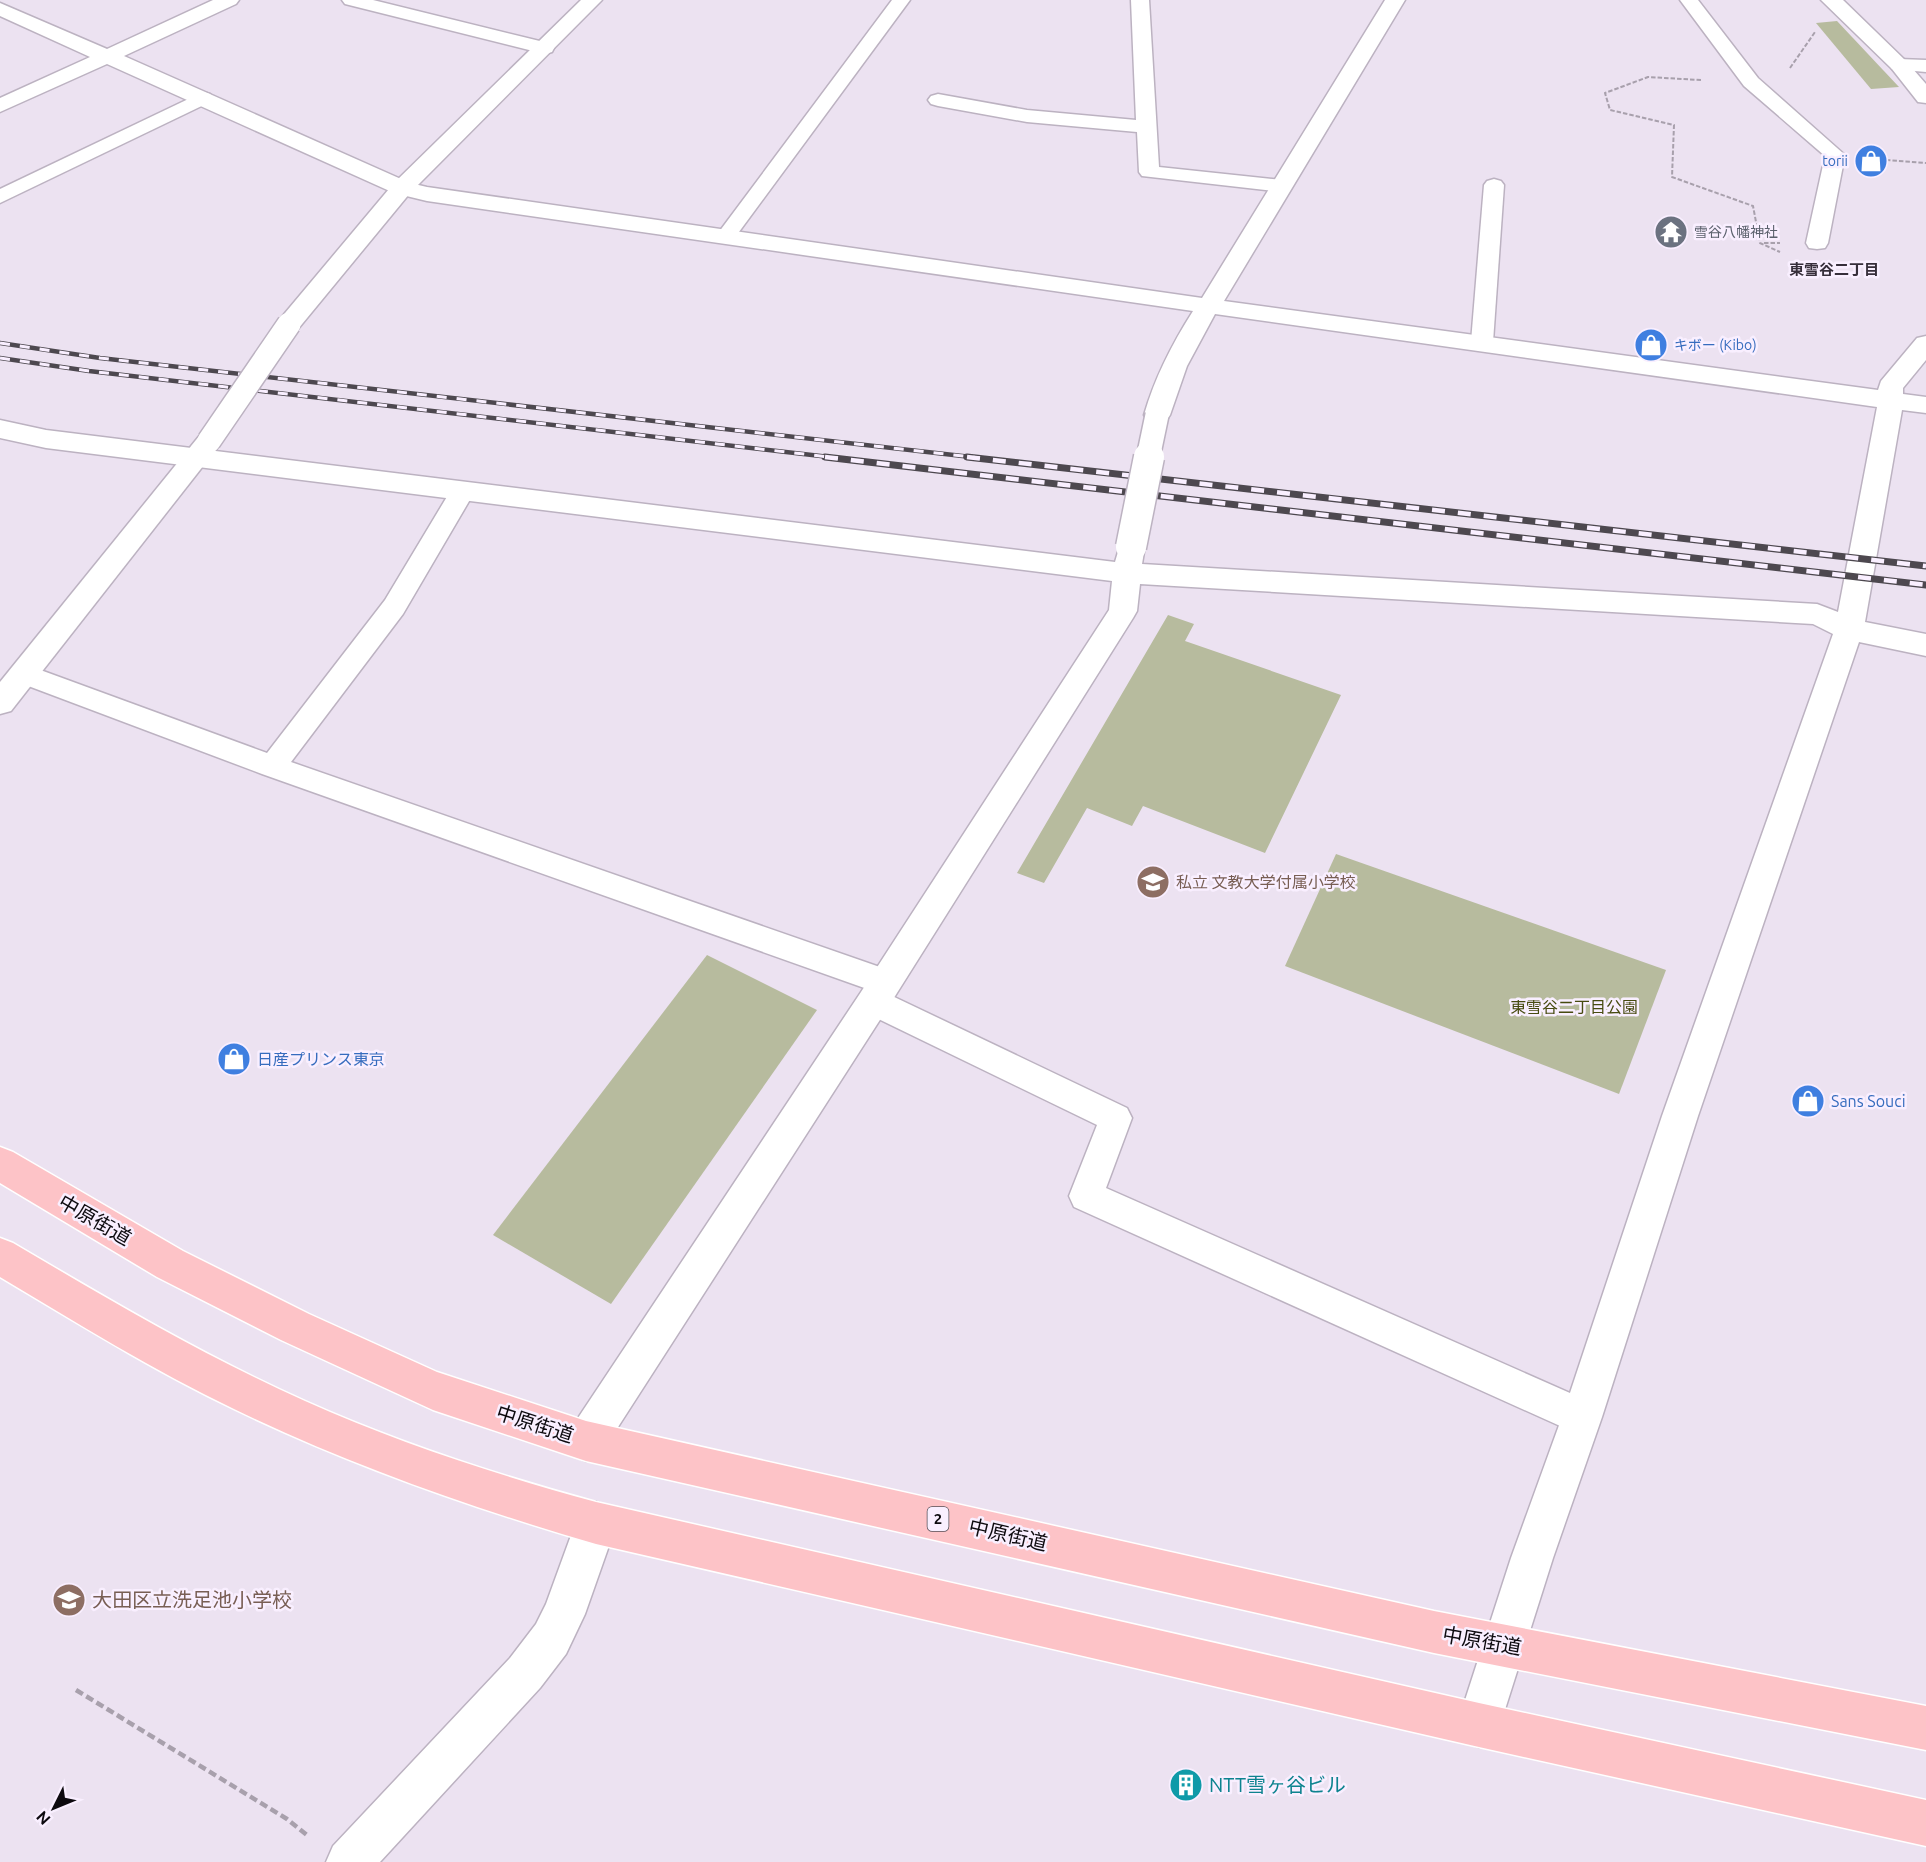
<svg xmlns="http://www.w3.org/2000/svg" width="1926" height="1862" viewBox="0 0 1926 1862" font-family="Ubuntu,'Noto Sans JP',sans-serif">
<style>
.green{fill:#b7bb9e}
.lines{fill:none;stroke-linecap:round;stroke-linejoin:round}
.service-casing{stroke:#bcb2c1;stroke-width:3}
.minor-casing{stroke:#bcb2c1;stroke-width:3}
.tertiary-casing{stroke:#bcb2c1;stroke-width:3}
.primary-casing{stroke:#fff;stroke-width:3}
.path-far1{stroke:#a8a0ac;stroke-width:2;stroke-dasharray:4.5 2;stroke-linecap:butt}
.path{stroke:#a8a0ac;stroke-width:4.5;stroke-dasharray:8 4;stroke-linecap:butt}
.service{fill:#fff;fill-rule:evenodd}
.minor{fill:#fff;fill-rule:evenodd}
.tertiary{fill:#fff;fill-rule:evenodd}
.primary{fill:#fdc3c7;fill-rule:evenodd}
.rail-far1-casing{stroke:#4d484f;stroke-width:4.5}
.rail-casing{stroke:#4d484f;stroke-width:7}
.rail-far1{stroke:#f9efff;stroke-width:3;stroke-dasharray:10;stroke-linecap:butt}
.rail{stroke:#f9efff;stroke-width:4.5;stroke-dasharray:13;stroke-linecap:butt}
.minor-bridge-far1-casing{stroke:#bcb2c1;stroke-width:26;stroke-linecap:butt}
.minor-bridge-casing{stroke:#bcb2c1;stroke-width:33;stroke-linecap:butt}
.tertiary-bridge-casing{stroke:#bcb2c1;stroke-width:26;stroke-linecap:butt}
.minor-bridge-far1{stroke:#fff;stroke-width:23}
.minor-bridge{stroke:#fff;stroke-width:30}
.tertiary-bridge{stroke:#fff;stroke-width:23}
.labels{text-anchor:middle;stroke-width:5;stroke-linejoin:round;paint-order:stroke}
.far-shop-label{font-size:14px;fill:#366cbe;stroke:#f9efff;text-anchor:end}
.far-worship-label{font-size:14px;fill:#5b616d;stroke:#f9efff;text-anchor:start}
.far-neighbourhood-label{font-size:15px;font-weight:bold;fill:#372f3b;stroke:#f9efff}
.shield{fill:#f9efff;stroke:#544f57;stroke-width:1.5}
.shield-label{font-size:15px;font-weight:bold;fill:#0d0a0f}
.education-label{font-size:16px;fill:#785e54;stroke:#f9efff;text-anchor:start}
.park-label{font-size:16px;fill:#474b10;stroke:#f9efff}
.shop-label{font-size:16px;fill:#366cbe;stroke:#f9efff;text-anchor:start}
.near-street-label{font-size:20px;fill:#0d0a0f;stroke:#f9efff}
.near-education-label{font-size:20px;fill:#785e54;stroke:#f9efff;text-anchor:start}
.near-culture-label{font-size:20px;fill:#0d838f;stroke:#f9efff;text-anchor:start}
</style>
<rect width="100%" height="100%" fill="#ece2f1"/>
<g class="green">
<polygon points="1837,21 1899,87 1871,89 1816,23"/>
<polygon points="1168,615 1194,624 1185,641 1341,695 1265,853 1143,806 1132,826 1087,808 1044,883 1017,873"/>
<polygon points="1336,854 1666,970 1619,1094 1285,966"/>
<polygon points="707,955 817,1010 611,1304 493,1235"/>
</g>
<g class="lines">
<defs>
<g id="service">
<polygon points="342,0 373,0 552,44 554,48 552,52 545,54 345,4"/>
<polygon points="892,0 910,0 733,240 726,242 719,240 715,236 719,232"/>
<polygon points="1131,0 1149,0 1159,167 1282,180 1289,182 1292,186 1289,190 1282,192 1142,176 1139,172 1137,132 1027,122 938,106 931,104 928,100 931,96 938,94 1027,110 1136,120"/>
<polygon points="1680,0 1698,0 1758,78 1845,155 1828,243 1825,248 1817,249 1809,248 1806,243 1825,156 1744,86"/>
<polygon points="1899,59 1926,60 1926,72 1892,69 1890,65 1892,61"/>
<polygon points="203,92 210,94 213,98 210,102 0,203 0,189"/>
<polygon points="1494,179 1501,181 1504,185 1493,342 1490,347 1482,349 1474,347 1471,342 1484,185 1487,181"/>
<polygon points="463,483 472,485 475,491 403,614 291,762 897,973 901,982 897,991 888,994 1127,1108 1132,1118 1106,1188 1595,1404 1600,1417 1595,1430 1582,1435 1569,1430 1074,1207 1069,1196 1097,1125 862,1011 858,1002 862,993 870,990 262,774 15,681 11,674 15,667 24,664 267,753 385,600 454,485"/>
</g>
<g id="minor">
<path d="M213 0H239L236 4 124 56 410 183 427 187 1202 298 1385 0H1405L1224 301 1878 390 1881 381 1917 338 1926 336V360L1903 388V394L1926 397V413L1902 410 1865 622 1926 634V656L1859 642 1698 1116 1602 1417 1553 1558 1495 1741 1479 1747 1463 1741 1457 1725 1511 1558 1562 1417 1662 1116 1833 634 1813 624 1140 584 1137 611 1133 618 885 1012 600 1455 586 1461 572 1455 566 1441 572 1427 861 992 1109 610 1112 581 46 448 0 438V420L46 430 1115 562 1120 545 1130 542 1140 545 1144 552 1142 564 1817 604 1838 612 1877 407 1215 314 1187 366 1170 415 1166 421 1157 423 1148 421 1144 415C1155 377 1172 344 1193 311L427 201 394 193 107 64 0 112V98L90 57 0 16V3L107 49Z"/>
<polygon points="1821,0 1843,0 1906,61 1926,84 1926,103 1918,102 1892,69"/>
<polygon points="596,1502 611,1508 617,1523 585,1614 566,1654 540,1688 380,1862 326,1862 333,1846 510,1658 536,1624 546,1604 581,1508"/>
</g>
<g id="tertiary">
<polygon points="581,0 602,0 410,193 298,329 289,332 280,329 277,324 280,319 394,183"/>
<polygon points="209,432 218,435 222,441 218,447 11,711 0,714 0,682 200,435"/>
</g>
<g id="primary">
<polygon points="0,1147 13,1152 183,1251 309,1314 437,1372 586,1421 1434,1611 1926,1706 1926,1750 1434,1653 586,1461 433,1410 281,1340 157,1277 0,1183"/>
<path d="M0 1238 13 1243C108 1299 204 1356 305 1401 399 1443 497 1475 596 1502L1479 1703 1926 1800V1846L1479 1747 596 1544C472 1508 350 1465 234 1409 153 1370 77 1323 0 1277Z"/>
</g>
</defs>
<use href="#service" class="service-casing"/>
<use href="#minor" class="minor-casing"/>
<use href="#tertiary" class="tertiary-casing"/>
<use href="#primary" class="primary-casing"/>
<g class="path-far1">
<polyline points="1790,68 1815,32"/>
<polyline points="1701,80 1648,77 1605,93 1610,110 1674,125 1672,177 1753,206 1760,243 1780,252"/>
<polyline points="1873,159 1926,163"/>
<polyline points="1764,243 1780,243"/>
</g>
<polyline class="path" points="76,1690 287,1819 307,1835"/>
<use href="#service" class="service"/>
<use href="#minor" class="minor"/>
<use href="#tertiary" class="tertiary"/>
<use href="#primary" class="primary"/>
<defs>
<g id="rail-far1">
<polyline points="0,343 100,358 980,458"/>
<polyline points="0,358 89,371 838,458"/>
</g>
<g id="rail">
<polyline points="825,457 1926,585"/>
<polyline points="967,457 1926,566"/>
</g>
</defs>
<use href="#rail-far1" class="rail-far1-casing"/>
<use href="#rail" class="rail-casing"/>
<use href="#rail-far1" class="rail-far1"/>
<use href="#rail" class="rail"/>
<defs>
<polyline id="minor-bridge-far1" points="1148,458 1157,415"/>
<polyline id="minor-bridge" points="1131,547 1149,457"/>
<polyline id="tertiary-bridge" points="209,441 289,324"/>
</defs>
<use href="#minor-bridge-far1" class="minor-bridge-far1-casing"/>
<use href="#minor-bridge" class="minor-bridge-casing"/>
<use href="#tertiary-bridge" class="tertiary-bridge-casing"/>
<use href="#minor-bridge-far1" class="minor-bridge-far1"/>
<use href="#minor-bridge" class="minor-bridge"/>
<use href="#tertiary-bridge" class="tertiary-bridge"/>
</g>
<defs>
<symbol id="shop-disc" viewBox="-11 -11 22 22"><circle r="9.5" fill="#3f7fe0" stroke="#f9efff"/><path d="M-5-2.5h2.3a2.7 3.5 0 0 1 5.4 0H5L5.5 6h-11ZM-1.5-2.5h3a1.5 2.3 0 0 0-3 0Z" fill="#fff"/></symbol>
<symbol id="temple-disc" viewBox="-11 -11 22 22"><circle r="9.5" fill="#6b7280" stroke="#f9efff"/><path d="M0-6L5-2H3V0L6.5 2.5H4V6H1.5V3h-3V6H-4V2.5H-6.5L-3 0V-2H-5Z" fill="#fff"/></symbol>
<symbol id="school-disc" viewBox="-11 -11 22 22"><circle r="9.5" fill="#8d6e63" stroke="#f9efff"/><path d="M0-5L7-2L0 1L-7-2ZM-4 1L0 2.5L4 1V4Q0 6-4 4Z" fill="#fff"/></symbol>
<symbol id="building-disc" viewBox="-11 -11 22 22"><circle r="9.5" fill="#0f9aa8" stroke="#f9efff"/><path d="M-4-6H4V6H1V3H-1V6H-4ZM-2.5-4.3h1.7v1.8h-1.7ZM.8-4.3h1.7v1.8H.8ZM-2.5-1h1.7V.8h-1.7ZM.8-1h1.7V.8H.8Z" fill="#fff"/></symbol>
</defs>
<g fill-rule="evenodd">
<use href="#shop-disc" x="1852" y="142" width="38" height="38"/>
<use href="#temple-disc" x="1652" y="213" width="38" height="38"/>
<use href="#shop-disc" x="1632" y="326" width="38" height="38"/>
<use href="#school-disc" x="1134" y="863" width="38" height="38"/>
<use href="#shop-disc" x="215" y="1040" width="38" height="38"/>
<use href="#shop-disc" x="1789" y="1082" width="38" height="38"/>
<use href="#school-disc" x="50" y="1581" width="38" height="38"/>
<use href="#building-disc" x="1167" y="1766" width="38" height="38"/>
</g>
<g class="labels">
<g class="far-shop-label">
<text x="1848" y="166">torii</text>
<text x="1674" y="350" text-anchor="start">キボー (Kibo)</text>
</g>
<g class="far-worship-label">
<text x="1694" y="237">雪谷八幡神社</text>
</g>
<g class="far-neighbourhood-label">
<text x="1834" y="275">東雪谷二丁目</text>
</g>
<rect class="shield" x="927.5" y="1507" width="21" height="24" rx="4.5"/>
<g class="shield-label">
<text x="938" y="1524">2</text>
</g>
<g class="education-label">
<text x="1176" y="888">私立 文教大学付属小学校</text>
</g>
<g class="park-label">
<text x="1574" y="1013">東雪谷二丁目公園</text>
</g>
<g class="shop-label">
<text x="257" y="1065">日産プリンス東京</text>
<text x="1831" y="1107">Sans Souci</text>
</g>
<g class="near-street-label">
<text transform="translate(95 1220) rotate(30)" y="7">中原街道</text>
<text transform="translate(535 1424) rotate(18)" y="7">中原街道</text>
<text transform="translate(1008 1535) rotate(13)" y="7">中原街道</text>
<text transform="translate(1482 1641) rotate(10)" y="7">中原街道</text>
</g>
<g class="near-education-label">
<text x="92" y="1607">大田区立洗足池小学校</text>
</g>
<g class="near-culture-label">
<text x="1209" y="1792">NTT雪ヶ谷ビル</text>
</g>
</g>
<g transform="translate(54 1808) rotate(227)" stroke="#f9efff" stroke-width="4.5" paint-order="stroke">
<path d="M0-4.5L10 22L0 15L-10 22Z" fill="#0d0a0f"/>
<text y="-9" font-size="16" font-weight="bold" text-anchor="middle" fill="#0d0a0f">N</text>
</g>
</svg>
